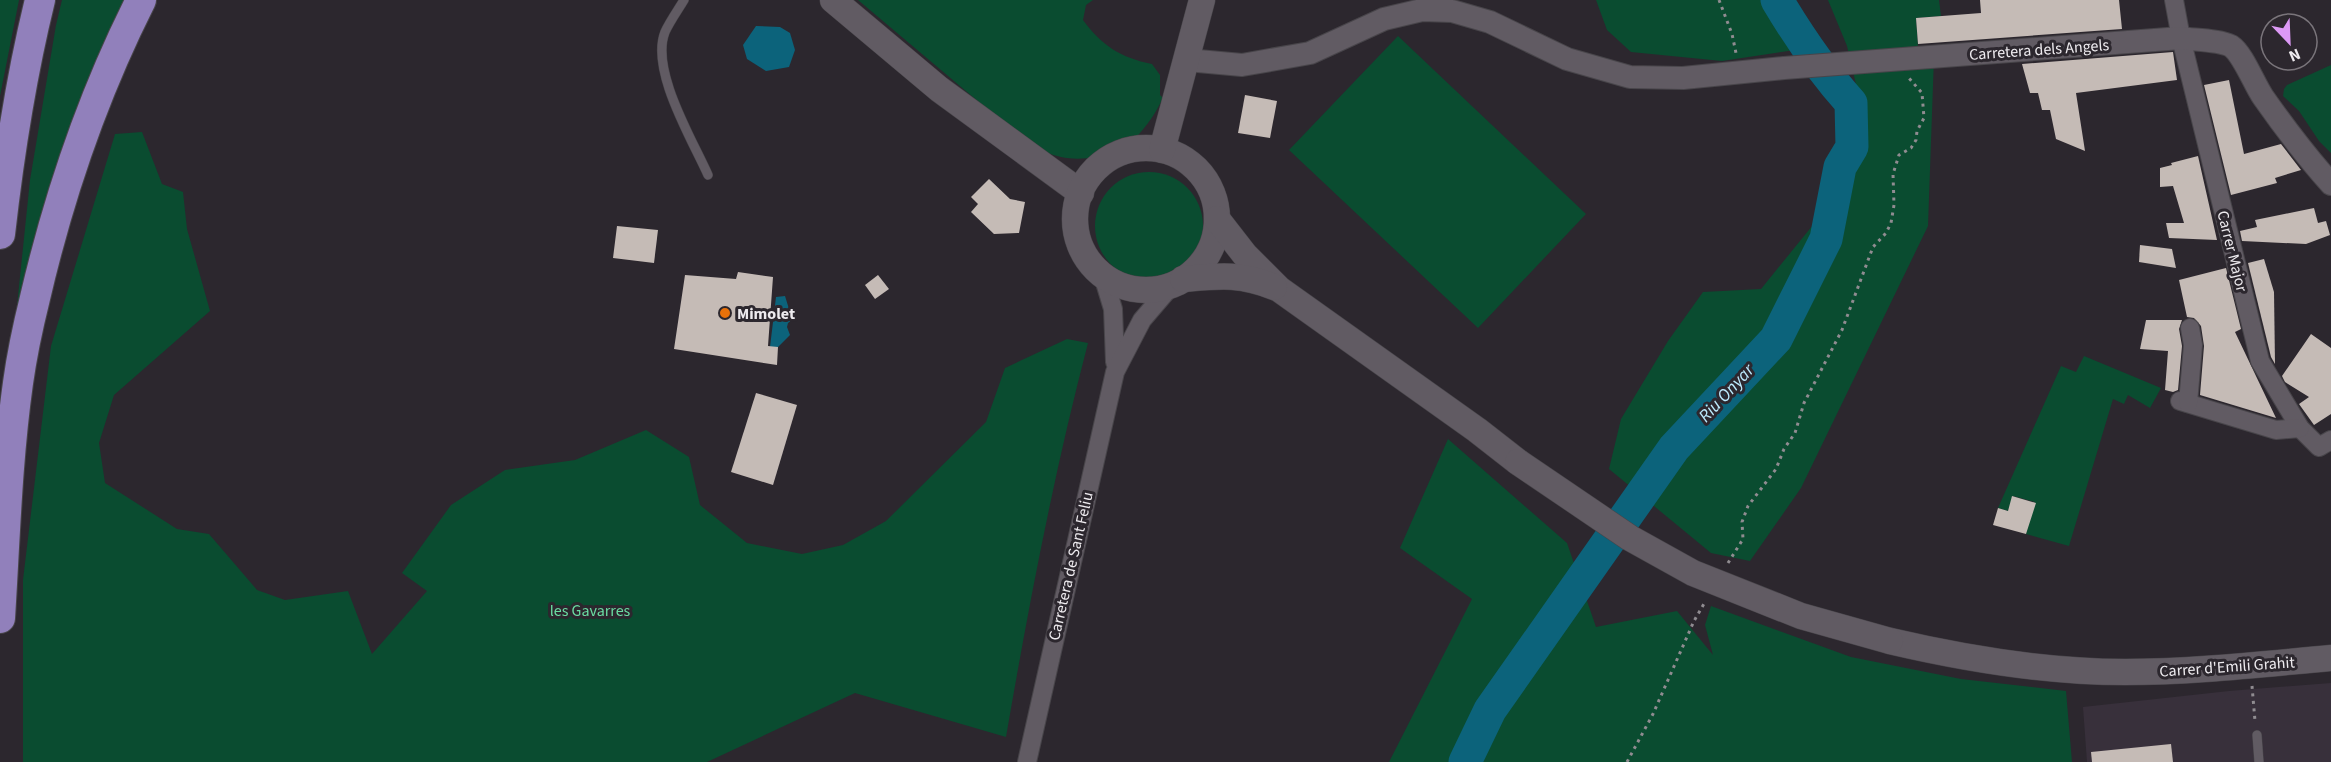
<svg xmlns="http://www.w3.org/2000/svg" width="2331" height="762" viewBox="0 0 2331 762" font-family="'Source Sans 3',sans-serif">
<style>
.built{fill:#38303b}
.green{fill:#0a4c30}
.water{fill:#0c637b}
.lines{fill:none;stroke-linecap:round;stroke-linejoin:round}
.river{stroke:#0c637b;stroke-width:33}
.building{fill:#c5bbb6}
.service-casing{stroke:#48454a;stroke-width:10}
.minor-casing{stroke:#48454a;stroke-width:20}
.tertiary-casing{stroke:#48454a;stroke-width:24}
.secondary-casing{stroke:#48454a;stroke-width:27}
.trunk-casing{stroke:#48454a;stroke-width:32}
.path{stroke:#908c91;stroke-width:3;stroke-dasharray:3 4.5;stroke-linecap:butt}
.service{stroke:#615b63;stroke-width:9}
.minor{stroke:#615b63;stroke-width:18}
.tertiary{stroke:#615b63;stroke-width:22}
.secondary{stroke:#615b63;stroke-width:26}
.trunk{stroke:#9180bb;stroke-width:30}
.secondary-bridge-casing{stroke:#48454a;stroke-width:27;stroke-linecap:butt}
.secondary-bridge{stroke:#615b63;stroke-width:26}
.food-dot{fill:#e8710a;stroke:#2c272e;stroke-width:2}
.labels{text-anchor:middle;stroke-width:6;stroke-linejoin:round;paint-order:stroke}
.street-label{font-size:16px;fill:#eeebef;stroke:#2c272e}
.poi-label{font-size:16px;font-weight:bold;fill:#eeebef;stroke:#2c272e;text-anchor:start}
.park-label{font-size:16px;fill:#6adca2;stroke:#2c272e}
.water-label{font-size:18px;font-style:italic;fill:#bdebfe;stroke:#2c272e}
</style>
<rect width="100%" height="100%" fill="#2c272e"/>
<polygon class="built" points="2331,683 2331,762 2087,762 2083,707 2229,691"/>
<g class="green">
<polygon points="0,0 19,0 0,96"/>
<polygon points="62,0 129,0 11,364 30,180 56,25"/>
<path d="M858 0H1093L1086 5 1083 20C1101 45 1121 58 1152 64L1160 75V95L1163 98C1157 110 1150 122 1140 133 1119 157 1075 166 1046 152 1036 147 1027 140 1018 135Z"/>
<polygon points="1596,0 1762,0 1795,50 1722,61 1631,52 1607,30"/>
<polygon points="1828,0 1939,0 1941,16 1916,18 1918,47 1934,57 1928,226 1801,488 1750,561 1711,553 1609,469 1621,419 1668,341 1703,292 1761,289 1856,172 1863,114 1847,46"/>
<polygon points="1398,36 1586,214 1478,328 1289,150"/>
<polygon points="2331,65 2331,153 2319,141 2299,111 2283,96 2284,89 2287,85"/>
<path d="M142 132 162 184 183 192 187 229 210 311 114 395 99 443 105 483 177 529 209 534 257 590 285 600 348 591 372 654 427 591 402 573 451 505 505 470 575 460 646 430 689 457 700 505 747 543 802 554 843 545 886 521 986 422 1005 368 1067 339 1088 343C1054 473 1029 604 1006 737L855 693 707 762H23V580L51 346 115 134Z"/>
<circle cx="1149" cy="226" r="54"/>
<polygon points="2084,356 2161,388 2150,408 2128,395 2124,404 2113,399 2069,546 2026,534 2035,502 2013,496 2008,511 1998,508 2061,366 2076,372"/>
<polygon points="1448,439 1567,543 1596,627 1677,611 1713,655 1705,625 1711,606 1851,657 1961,679 2066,691 2072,762 1389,762 1472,599 1400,548"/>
</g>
<g class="water">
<polygon points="756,26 780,27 790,33 795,50 789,67 766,71 747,59 743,45"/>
<polygon points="785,296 789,309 795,314 794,318 788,323 787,327 790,335 778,347 770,347 776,297"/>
</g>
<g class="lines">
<path class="river" d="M1465 762 1490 710 1674 448 1776 339 1826 239 1840 167 1852 147 1851 103C1822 71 1799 37 1777 0"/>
</g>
<g class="building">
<polygon points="1980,0 2119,0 2122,29 1918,44 1916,18 1981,13"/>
<polygon points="2173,52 2177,80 2076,93 2085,151 2056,139 2050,110 2042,110 2038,93 2030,93 2022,64"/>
<polygon points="2229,80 2244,154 2281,144 2301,170 2275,178 2277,183 2231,195 2204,85"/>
<polygon points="1245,95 1277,101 1270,138 1238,133"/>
<polygon points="2198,156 2217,240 2169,238 2166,223 2184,223 2173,186 2160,187 2160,168 2172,165 2171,163"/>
<polygon points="989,179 1010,199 1025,202 1019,233 994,234 971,212 978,204 971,197"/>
<polygon points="2314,208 2318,223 2326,221 2330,235 2306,244 2242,241 2240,231 2257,227 2255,220"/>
<polygon points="617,226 658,230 654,263 613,258"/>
<polygon points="2140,245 2172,249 2176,268 2139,262"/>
<polygon points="2264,259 2274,292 2275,364 2271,357 2248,263"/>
<polygon points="2226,268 2241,329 2235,332 2276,418 2200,395 2204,346 2201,326 2194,318 2187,317 2179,280"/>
<polygon points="738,272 773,277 768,346 778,347 777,365 674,349 685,275 736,279"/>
<polygon points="878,275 889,289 875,299 865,285"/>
<polygon points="2146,320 2182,320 2179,329 2182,346 2178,390 2173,392 2165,390 2168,351 2140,349"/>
<polygon points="2311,334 2331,348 2331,414 2314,425 2299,404 2309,397 2285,382 2282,376"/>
<polygon points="756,393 797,405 773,485 731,472"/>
<polygon points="2012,496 2036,503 2026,534 1993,525 1998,508 2008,511"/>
<polygon points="2171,744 2173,762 2092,762 2091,752"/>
</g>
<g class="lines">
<defs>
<g id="service">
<path d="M684 0C678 10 670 21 665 32 650 70 692 139 708 175"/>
<polyline points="2257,735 2259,762"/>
</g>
<g id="minor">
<polyline points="2174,0 2181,38 2260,361 2300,428 2319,447 2331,440"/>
<polyline points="1103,276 1113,309 1115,362"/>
<polyline points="2180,401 2276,430 2300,428"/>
<polyline points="2188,403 2193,345 2190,328"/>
<polyline points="1027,762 1115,372 1142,320 1172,285"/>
</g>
<path id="tertiary" d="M1187 60 1242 65 1310 53 1384 19 1422 10 1452 11 1490 22 1567 59 1630 77 1683 78 1784 68 2181 38C2193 40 2220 40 2231 46 2243 54 2254 84 2263 97 2284 127 2306 156 2331 184"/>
<g id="secondary">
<polyline points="833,0 939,89 1081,193"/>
<circle cx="1146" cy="219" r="71"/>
<polyline points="1162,150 1202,0"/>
<polyline points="1217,219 1245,255 1279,289 1477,430 1518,462"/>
<path d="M1183 279C1218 276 1240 273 1274 287"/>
<path d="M1890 641C1967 659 2046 672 2125 672 2194 672 2263 664 2331 658"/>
</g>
<g id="trunk">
<path d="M0 234C9 155 21 77 40 0"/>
<path d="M0 618C5 539 7 461 18 383 22 354 28 326 35 298 59 195 93 95 141 0"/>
</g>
</defs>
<use href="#service" class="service-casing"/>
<use href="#minor" class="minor-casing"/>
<use href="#tertiary" class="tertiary-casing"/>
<use href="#secondary" class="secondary-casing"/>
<use href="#trunk" class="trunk-casing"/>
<g class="path">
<polyline points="1719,0 1732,34 1736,53"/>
<polyline points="1728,563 1743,539 1742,522 1748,506 1776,469 1784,449 1795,433 1804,403 1842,330 1873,247 1886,233 1891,223 1894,205 1893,174 1899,155 1911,148 1916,140 1917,131 1924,118 1922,93 1908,77"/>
<polyline points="2252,686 2255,721"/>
<polyline points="1627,762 1653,714 1694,621 1705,602"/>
</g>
<use href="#service" class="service"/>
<use href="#minor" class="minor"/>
<use href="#tertiary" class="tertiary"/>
<use href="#secondary" class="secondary"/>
<use href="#trunk" class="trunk"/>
<defs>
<polyline id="secondary-bridge" points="1518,462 1630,538 1693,573 1801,616 1890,641"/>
</defs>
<use href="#secondary-bridge" class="secondary-bridge-casing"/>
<use href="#secondary-bridge" class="secondary-bridge"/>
</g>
<circle class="food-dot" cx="725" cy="313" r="6"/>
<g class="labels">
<g class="street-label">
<text transform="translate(2039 49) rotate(-4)" y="6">Carretera dels Angels</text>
<text transform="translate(2233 251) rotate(76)" y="6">Carrer Major</text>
<text transform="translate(1070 566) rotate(-77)" y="6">Carretera de Sant Feliu</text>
<text transform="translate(2227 666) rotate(-4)" y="6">Carrer d'Emili Grahit</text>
</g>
<g class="poi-label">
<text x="737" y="319">Mimolet</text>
</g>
<g class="park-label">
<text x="590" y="616">les Gavarres</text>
</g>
<g class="water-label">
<text transform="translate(1726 393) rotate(-47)" y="6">Riu Onyar</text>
</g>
</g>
<g transform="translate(2289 42) rotate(157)"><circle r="28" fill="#2c272e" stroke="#7a757b" stroke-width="1.5"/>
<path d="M0-4.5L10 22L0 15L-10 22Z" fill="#dc99f5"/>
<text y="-9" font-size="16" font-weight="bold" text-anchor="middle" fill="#eeebef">N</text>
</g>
</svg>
